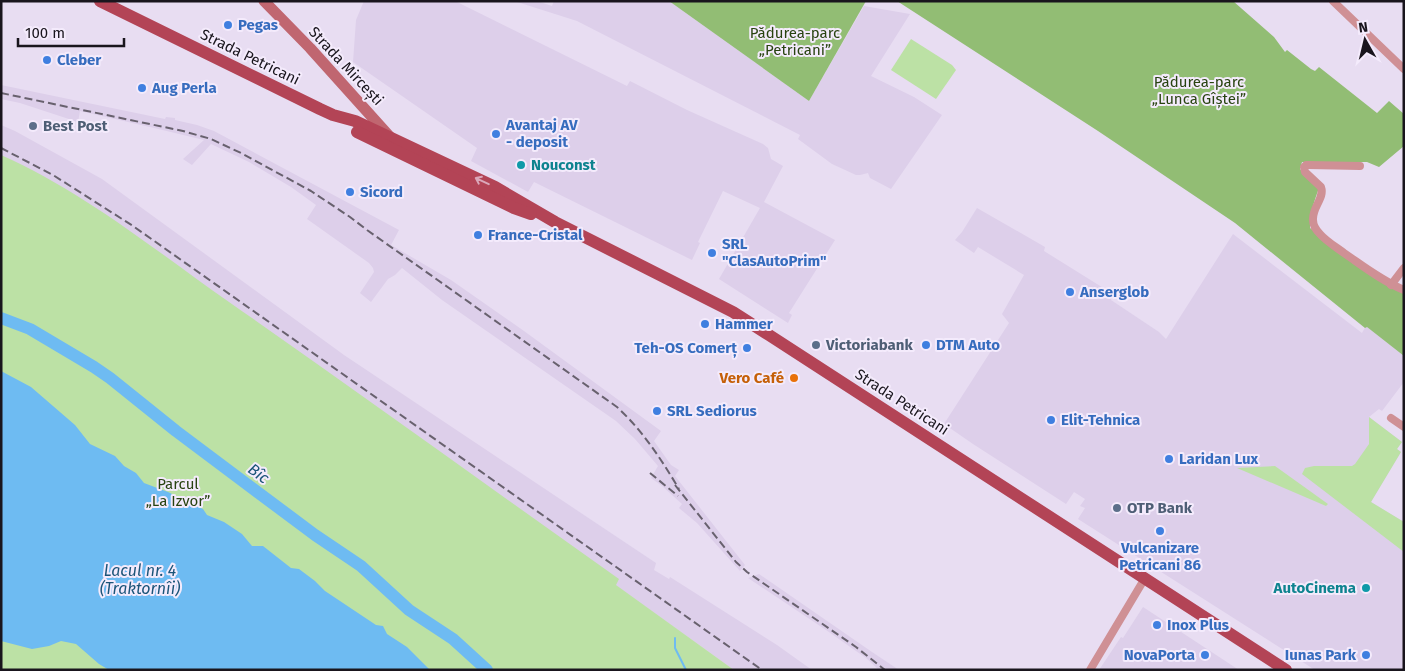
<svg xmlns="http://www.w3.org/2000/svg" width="1405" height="671" viewBox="0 0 1405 671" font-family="'Fira Sans',sans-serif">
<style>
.built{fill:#ddcfea}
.green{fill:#bce1a5}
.forest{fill:#92bd74}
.water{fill:#6ebbf2}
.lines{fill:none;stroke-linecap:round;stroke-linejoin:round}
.stream{stroke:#6ebbf2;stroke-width:2}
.river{stroke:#6ebbf2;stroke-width:12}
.street{stroke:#cf9095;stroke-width:8}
.secondary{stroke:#c06670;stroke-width:11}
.primary{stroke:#b34456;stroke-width:12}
.rail{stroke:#68616e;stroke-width:2;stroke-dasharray:8 4;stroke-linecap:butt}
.oneway{stroke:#daa8ba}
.shop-dot{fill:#3f7fe0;stroke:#f4ebfc;stroke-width:2}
.service-dot{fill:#5c6f8a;stroke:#f4ebfc;stroke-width:2}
.culture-dot{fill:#0f9aa8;stroke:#f4ebfc;stroke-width:2}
.food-dot{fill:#e8710a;stroke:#f4ebfc;stroke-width:2}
.labels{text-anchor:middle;stroke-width:4;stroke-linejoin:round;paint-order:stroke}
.shop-label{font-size:15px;font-weight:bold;fill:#366cbe;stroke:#f4ebfc;text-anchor:start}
.park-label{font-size:15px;fill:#284310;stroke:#f4ebfc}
.street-label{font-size:15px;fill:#19151d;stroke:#f4ebfc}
.service-label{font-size:15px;font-weight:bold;fill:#4e5e75;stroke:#f4ebfc;text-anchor:start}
.culture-label{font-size:15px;font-weight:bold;fill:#0d838f;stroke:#f4ebfc;text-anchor:start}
.food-label{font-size:15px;font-weight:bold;fill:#c56008;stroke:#f4ebfc;text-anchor:end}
.water-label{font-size:16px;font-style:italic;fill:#1b5479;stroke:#f4ebfc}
</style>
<rect width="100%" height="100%" fill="#e8ddf2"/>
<g class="built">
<polygon points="364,1 455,1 627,86 630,81 687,110 763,144 768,148 771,159 783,166 764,202 835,240 789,313 792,315 788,323 719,279 760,208 723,191 698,242 700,243 692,260 534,182 528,192 471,161 477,148 353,62 356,20"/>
<polygon points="514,1 537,1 552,6 554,1 669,1 809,101 864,6 910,14 871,76 914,97 942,115 891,189 870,178 868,173 860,175 856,175 832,164 798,139 800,135 577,21"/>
<polygon points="1,85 165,119 166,117 175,118 175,120 197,125 214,131 399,230 391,245 451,280 524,331 661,431 654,441 671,465 679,470 675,476 745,565 740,571 697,523 679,508 682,504 662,486 651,478 658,466 635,439 616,421 442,300 402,268 395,275 388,279 371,302 360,293 374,272 373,268 369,263 307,219 316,205 291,187 249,162 211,144 192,165 183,159 204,140 150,127 80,111 78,122 20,103 1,99"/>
<polygon points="1,125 15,131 102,179 344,355 656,563 654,570 669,579 670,577 777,645 812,670 734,670 498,501 1,169"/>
<polygon points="977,208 1045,247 1044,251 1113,294 1111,300 1159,332 1166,339 1233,234 1362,333 1366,326 1404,356 1404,382 1382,411 1379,409 1369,417 1402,442 1397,449 1401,452 1371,502 1404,522 1404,670 1315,670 1078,519 1085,508 1080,506 1085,499 1074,492 1066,504 973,444 944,424 1009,323 1002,314 1024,275 978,247 974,253 955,240 962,232"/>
<polygon points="759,574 872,652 899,670 879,670 866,658 826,630 748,578"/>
<polygon points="1143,607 1239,670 1099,670 1121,637 1123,638"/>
</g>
<g class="green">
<polygon points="911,39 952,65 956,70 936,99 891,70"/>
<path d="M1 155C84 192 155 250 229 302 360 393 489 487 619 579L616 585 734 670H1Z"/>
<polygon points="1369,417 1402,442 1397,449 1401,452 1371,502 1404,522 1404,552 1302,474 1305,468 1314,466 1352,466 1355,464 1369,444"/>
<polygon points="1275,466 1328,504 1326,506 1237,468"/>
</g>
<g class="forest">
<polygon points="669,1 866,1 809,101"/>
<path d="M897 1H1233L1274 37 1285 52 1287 50 1311 69 1315 71 1319 67 1377 113 1389 101 1404 114V146L1379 167 1367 162H1302L1300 169 1319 188C1314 202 1310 213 1310 228L1388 283 1404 291V356L1367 327 1365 328 1235 223 1098 131Z"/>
</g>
<polygon class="water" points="1,371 31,387 75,425 90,444 115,456 124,466 136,473 144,483 168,492 203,509 207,515 224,522 242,534 252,546 263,546 291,568 299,569 315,581 325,591 376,625 383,626 387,634 407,647 430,670 109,670 99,664 76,644 61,641 49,646 32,649 1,641"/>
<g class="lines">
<polyline class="stream" points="675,638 675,648 686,670"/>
<polyline class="river" points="1,318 30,329 94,367 110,378 176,431 240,479 315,535 361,566 409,610 453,639 487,670"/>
<g class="street">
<polyline points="1333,1 1404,69"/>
<path d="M1360 166 1309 165H1306L1304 167 1305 172 1321 187C1325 198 1312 207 1313 220 1313 225 1316 230 1320 234 1326 241 1336 247 1344 253 1363 266 1382 281 1404 290"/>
<polyline points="1391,285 1404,268"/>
<polyline points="1391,418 1404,427"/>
<polyline points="1090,670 1145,578"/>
</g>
<polyline class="secondary" points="264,1 310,48 390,137"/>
<g class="primary">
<polyline points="100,1 320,109 333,115 355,121 495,187 555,222 733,312 769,335 1286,670"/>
<polyline points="357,132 514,208 531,214"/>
</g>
<g class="rail">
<path d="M1 93 183 131 211 139 241 153 311 191 350 217 367 230 617 407C643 431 661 459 679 489"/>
<polyline points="1,148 53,175 133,226 762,670"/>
<polyline points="650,473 678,496"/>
<polyline points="675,485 736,562 747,572 856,647 885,670"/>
</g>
</g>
<defs><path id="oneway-shaft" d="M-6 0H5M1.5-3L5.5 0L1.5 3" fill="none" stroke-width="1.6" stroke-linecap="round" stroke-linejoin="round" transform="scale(1.25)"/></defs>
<use class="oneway" href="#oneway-shaft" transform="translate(482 181) rotate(-155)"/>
<g class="shop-dot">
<circle cx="228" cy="25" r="5"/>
<circle cx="47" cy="60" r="5"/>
<circle cx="142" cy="88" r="5"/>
<circle cx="496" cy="134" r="5"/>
<circle cx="350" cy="192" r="5"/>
<circle cx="478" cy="235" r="5"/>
<circle cx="712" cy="253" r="5"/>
<circle cx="1070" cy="292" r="5"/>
<circle cx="705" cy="324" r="5"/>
<circle cx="926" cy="345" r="5"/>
<circle cx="747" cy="348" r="5"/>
<circle cx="657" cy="411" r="5"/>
<circle cx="1051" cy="420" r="5"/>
<circle cx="1169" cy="459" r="5"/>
<circle cx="1160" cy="531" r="5"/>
<circle cx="1157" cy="625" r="5"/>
<circle cx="1205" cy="655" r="5"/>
<circle cx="1366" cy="655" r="5"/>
</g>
<g class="service-dot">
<circle cx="33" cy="126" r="5"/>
<circle cx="816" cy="345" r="5"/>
<circle cx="1117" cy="508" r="5"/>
</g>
<g class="culture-dot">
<circle cx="521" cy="165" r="5"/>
<circle cx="1366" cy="588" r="5"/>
</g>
<circle class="food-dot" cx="794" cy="378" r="5"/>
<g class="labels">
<g class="shop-label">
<text x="238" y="30">Pegas</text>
<text x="57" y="65">Cleber</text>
<text x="152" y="93">Aug Perla</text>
<text x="506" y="130">Avantaj AV<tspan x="506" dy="17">- deposit</tspan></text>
<text x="360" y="197">Sicord</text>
<text x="488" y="240">France-Cristal</text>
<text x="722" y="249">SRL<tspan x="722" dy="17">"ClasAutoPrim"</tspan></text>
<text x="1080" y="297">Anserglob</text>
<text x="715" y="329">Hammer</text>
<text x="936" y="350">DTM Auto</text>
<text x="737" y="353" text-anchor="end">Teh-OS Comerț</text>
<text x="667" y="416">SRL Sediorus</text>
<text x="1061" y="425">Elit-Tehnica</text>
<text x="1179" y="464">Laridan Lux</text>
<text x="1160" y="553" text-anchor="middle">Vulcanizare<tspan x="1160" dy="17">Petricani 86</tspan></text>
<text x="1167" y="630">Inox Plus</text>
<text x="1195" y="660" text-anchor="end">NovaPorta</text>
<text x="1356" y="660" text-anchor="end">Iunas Park</text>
</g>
<g class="park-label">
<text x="795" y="38">Pădurea-parc<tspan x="795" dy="17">„Petricani”</tspan></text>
<text x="1199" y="87">Pădurea-parc<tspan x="1199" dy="17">„Lunca Gîștei”</tspan></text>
<text x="178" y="489">Parcul<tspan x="178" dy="17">„La Izvor”</tspan></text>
</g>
<g class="street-label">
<text transform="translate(250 57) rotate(26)" y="5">Strada Petricani</text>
<text transform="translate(346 66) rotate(47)" y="5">Strada Mircești</text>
<text transform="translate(902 402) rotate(33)" y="5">Strada Petricani</text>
</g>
<g class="service-label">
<text x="43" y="131">Best Post</text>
<text x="826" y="350">Victoriabank</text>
<text x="1127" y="513">OTP Bank</text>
</g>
<g class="culture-label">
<text x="531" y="170">Nouconst</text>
<text x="1356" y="593" text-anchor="end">AutoCinema</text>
</g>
<g class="food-label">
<text x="784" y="383">Vero Café</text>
</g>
<g class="water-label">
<text transform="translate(259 473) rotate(36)" y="6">Bîc</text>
<text x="140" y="576">Lacul nr. 4<tspan x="140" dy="18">(Traktornîi)</tspan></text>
</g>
</g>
<rect width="1405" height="671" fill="none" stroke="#19151d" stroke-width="5"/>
<g transform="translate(1365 40) rotate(352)" stroke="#f4ebfc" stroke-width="4" paint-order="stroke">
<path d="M0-4L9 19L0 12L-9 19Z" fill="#19151d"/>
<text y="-8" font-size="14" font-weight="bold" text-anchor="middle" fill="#19151d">N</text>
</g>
<path d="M18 38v8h106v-8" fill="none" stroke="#19151d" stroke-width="2.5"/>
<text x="25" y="38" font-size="15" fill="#19151d" stroke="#f4ebfc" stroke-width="4" paint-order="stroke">100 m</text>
</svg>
